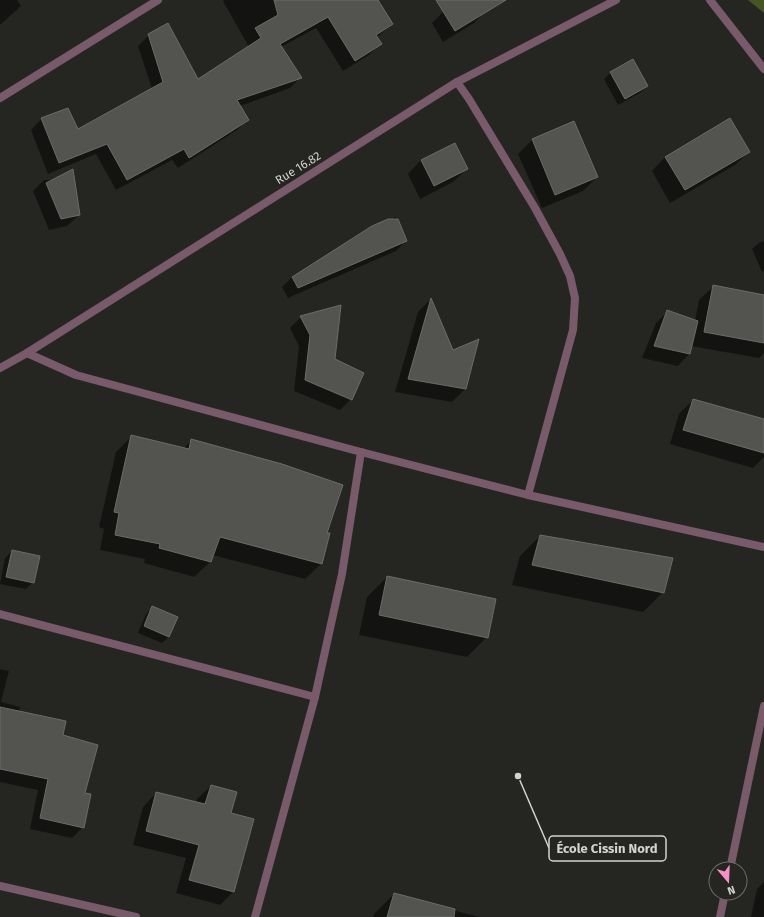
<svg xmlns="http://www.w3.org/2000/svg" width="764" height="917" viewBox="0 0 764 917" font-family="'Fira Sans',sans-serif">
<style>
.green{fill:#475424}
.shadow{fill:#0007}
.building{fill:#535450;stroke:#6b6c68}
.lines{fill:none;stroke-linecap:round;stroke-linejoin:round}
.minor{stroke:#795a6a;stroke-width:8}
.labels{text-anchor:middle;stroke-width:3;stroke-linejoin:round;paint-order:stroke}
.street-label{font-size:12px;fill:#d3d4d2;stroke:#252622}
.leader{fill:none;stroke:#d3d4d2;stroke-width:1.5}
.callout-dot{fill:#d3d4d2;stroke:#252622;stroke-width:1.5}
.callout{fill:#252622;stroke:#d3d4d2;stroke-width:1.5}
.callout-label{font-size:13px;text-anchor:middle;font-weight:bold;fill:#d3d4d2}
</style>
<rect width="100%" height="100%" fill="#252622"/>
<polygon class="green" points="748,0 764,0 764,13"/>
<g class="shadow">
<polygon points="0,0 17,0 21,6 0,25"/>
<polygon points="224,0 369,0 392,24 376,38 380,44 369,55 343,71 316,28 281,47 301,77 290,88 240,106 248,119 237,130 178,168 172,160 116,190 96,154 48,174 31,130 42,118 78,130 152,89 138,46 149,35 198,81 249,47 223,1"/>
<polygon points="460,0 476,0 485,12 474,23 443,42 432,23 443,12"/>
<polygon points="611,72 647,86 640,93 618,105 604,79"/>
<polygon points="574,122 597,177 583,191 542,208 518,154 532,140"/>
<polygon points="749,152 735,165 670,203 652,171 665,157"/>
<polygon points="421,160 467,169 453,182 420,199 408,174"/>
<polygon points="44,180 55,180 79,215 67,226 49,230 33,191"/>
<polygon points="396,217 406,241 396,251 288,298 282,287 292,277 372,227"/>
<polygon points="764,241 764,271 762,272 752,249 759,243"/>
<polygon points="713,287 764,296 764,353 759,358 691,346 689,354 678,366 642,358 656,323 668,311 695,321 699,300"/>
<polygon points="430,300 452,351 465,389 452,402 395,392 418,312"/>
<polygon points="301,317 334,360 351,399 340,410 294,391 299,346 290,328"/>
<polygon points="693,400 764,420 764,457 753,468 670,444 679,414"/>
<polygon points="132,436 183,449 192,440 329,534 321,564 305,579 212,555 210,562 194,577 144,563 145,559 100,550 104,529 99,527 116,452"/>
<polygon points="540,536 663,592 643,612 512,585 520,556"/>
<polygon points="12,551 33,582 26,589 0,584 5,558"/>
<polygon points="387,577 487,637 467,657 359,635 367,597"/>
<polygon points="153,607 169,637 162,643 138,633 146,614"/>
<polygon points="0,669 9,671 1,702 20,707 19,712 62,736 84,793 83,827 72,838 30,829 38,790 0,782"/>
<polygon points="211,786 230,813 233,892 220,905 176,893 186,858 133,845 143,807 156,793 196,803 197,799"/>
<polygon points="764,882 764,917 751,917 757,889"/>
<polygon points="394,894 479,917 373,917 374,914"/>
</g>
<g class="building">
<polygon points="274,0 378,0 393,24 376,35 382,44 355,61 328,17 280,44 302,78 237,100 249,120 189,158 184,149 127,180 107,144 59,163 41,118 68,108 78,129 163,82 148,34 168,23 198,79 261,38 255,28 278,15"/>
<polygon points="436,0 506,0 455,31"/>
<polygon points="633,59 648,86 625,99 610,72"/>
<polygon points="730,118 750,152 685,190 665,157"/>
<polygon points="574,121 598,177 555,195 532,139"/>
<polygon points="455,143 468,169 434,186 421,160"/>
<polygon points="73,169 80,215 61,219 46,183"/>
<polygon points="388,219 398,219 407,241 298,288 292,277 372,226"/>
<polygon points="713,285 764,295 764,343 704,332"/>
<polygon points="431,298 453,350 479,339 466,389 408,379"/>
<polygon points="341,305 335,359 364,373 352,400 305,380 310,335 300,316"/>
<polygon points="667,310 698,321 690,354 654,346"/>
<polygon points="693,399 764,419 764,453 683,430"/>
<polygon points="131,435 189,449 191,439 282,464 343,485 327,533 330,533 322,564 220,537 211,562 159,548 160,544 115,535 119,513 114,512"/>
<polygon points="540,535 673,558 664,593 532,565"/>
<polygon points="12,550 40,556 34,583 6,577"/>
<polygon points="387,576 496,599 488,638 379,615"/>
<polygon points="152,606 178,617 169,637 144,626"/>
<polygon points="0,707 66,721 63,735 98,745 85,793 91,794 84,828 40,818 48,779 0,769"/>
<polygon points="211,785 237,792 231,813 254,819 234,892 189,880 199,845 146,831 156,792 205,804"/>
<polygon points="394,893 455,909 454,917 387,917"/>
</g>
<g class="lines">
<g class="minor">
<polyline points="710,0 764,69"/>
<polyline points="457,82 469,99 535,208 560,254 570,276 575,298 573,330 528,495"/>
<polyline points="0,98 158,0"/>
<polyline points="27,353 76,375 361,452 528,495 764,547"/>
<polyline points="0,368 27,353 457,82 616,0"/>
<polyline points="0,614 315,697"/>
<polyline points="730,869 764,706"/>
<polyline points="0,886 136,917"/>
<polyline points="255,917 315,697 342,574 361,452"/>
<polyline points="720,917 725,893"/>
</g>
</g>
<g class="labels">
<g class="street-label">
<text transform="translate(298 168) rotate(-32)" y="4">Rue 16.82</text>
</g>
</g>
<path class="leader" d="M518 776L549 848"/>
<circle class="callout-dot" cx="518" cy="776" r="4"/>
<rect class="callout" x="549" y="836" width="117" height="25" rx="4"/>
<g class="callout-label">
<text x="607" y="853">École Cissin Nord</text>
</g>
<g transform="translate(728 881) rotate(161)"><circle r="19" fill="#252622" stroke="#6b6c68"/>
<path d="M0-3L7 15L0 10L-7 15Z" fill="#fa8fc8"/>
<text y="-6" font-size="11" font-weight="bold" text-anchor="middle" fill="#d3d4d2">N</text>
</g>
</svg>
